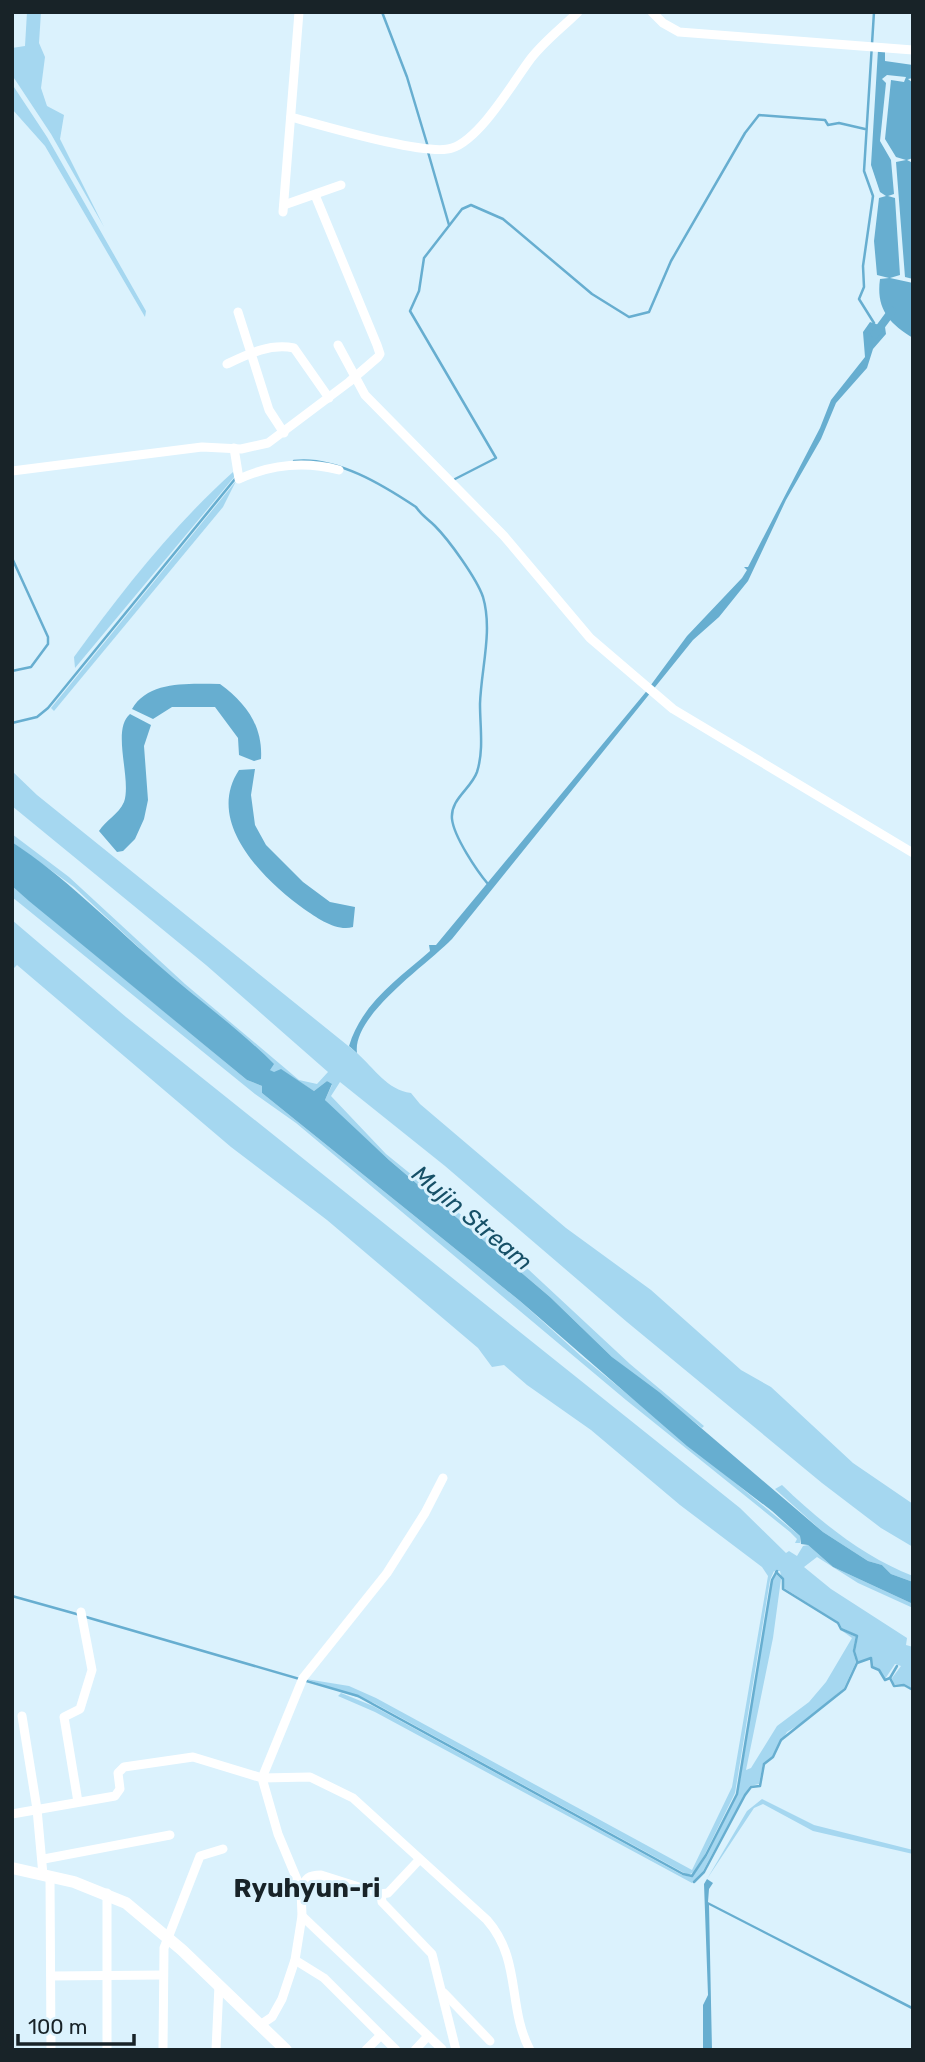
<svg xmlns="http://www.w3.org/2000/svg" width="925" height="2062" viewBox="0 0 925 2062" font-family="Rubik,sans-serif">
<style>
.green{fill:#a5d7f0}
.water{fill:#67aed0}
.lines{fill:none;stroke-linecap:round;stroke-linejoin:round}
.stream{stroke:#67aed0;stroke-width:2.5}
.canal{stroke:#67aed0;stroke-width:8}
.minor{stroke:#fff;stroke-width:9}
.secondary{stroke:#fff;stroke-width:12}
.labels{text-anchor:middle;stroke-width:6;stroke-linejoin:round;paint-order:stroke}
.water-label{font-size:24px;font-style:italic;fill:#165067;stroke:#dbf2fd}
.quarter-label{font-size:26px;font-weight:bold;fill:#182328;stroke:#dbf2fd}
</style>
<rect width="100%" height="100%" fill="#dbf2fd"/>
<g class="green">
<polygon points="27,12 41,12 39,43 45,57 41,88 47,106 64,115 60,139 104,227 51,134 12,75 12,48 25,46"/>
<polygon points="12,84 47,137 146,311 145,317 45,146 12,109"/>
<path d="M233 472 235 476 75 668 74 657C122 591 172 527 233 472Z"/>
<polygon points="236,481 223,507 54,711 51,708"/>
<path d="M12 771 37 795 357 1053C374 1068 387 1090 411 1093L420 1104 566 1228 651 1290 741 1370 771 1387 853 1463 913 1504V1547L881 1528 822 1483 627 1322 445 1166 340 1082 331 1096 386 1154 529 1270 630 1364 704 1426 702 1428 612 1357 550 1297 389 1160 330 1106 325 1100 332 1085 327 1081 314 1091 281 1070 274 1073 270 1070 74 887 12 842V834L69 877 185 984 299 1080 317 1084 328 1072 206 965 12 806Z"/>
<polygon points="12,886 247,1080 262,1086 262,1093 520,1301 581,1356 800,1536 800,1543 795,1543 797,1539 790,1532 626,1400 296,1123 255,1094 12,897"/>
<polygon points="12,920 126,1017 740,1508 786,1553 789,1551 797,1556 803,1546 808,1545 833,1567 913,1604 913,1608 858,1583 817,1557 804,1567 831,1589 907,1638 906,1645 913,1647 913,1689 904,1684 893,1684 892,1678 901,1666 895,1664 885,1679 879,1669 872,1667 872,1658 858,1662 855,1651 858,1636 842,1628 839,1623 784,1588 780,1571 774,1571 770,1580 735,1793 705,1854 694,1872 688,1875 374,1703 306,1679 349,1686 376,1698 692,1870 732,1787 768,1576 762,1567 680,1505 591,1430 527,1385 504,1365 492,1367 478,1348 327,1220 231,1147 17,965 12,970"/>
<path d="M782 1485C819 1521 864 1557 913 1576V1582L891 1574 882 1565 868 1561 823 1532 775 1489Z"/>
<polygon points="776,1574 781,1579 773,1638 746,1770 751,1768 777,1726 809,1702 826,1682 852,1638 841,1630 856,1637 853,1651 856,1662 844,1688 808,1719 787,1732 771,1759 763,1764 759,1784 750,1786 745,1794 703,1871 692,1883 375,1712 338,1696 341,1693 373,1706 682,1875 692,1877 707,1856 738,1793 772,1581"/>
<polygon points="762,1799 814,1825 913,1850 913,1854 813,1831 763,1804 754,1808 707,1879 747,1811"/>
</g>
<g class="water">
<path d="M878 50 885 51V61L913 65V78L908 79 913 83V158L907 160 913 163V279L905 277 896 162 906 160 896 157 885 139 891 80 904 82 906 77 887 75 882 79 886 83 880 141 891 160 894 194 888 196 895 198 900 275 890 278 913 283V338C888 323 876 308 880 279L889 278 877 275 874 241 879 198 886 196 880 192 871 165Z"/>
<path d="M870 322 885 327 886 334 873 349 867 368 836 403 821 439 786 500 748 581 719 617 693 640 452 939C428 964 352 1015 357 1053L349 1046C362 1003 398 979 430 951L429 945H436L645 693 687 636 742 578 747 570 744 567H748L820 428 831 400 865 357 863 332Z"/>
<path d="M220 684C246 703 263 726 261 759L254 761 239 755 238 738 215 707H172L153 719 132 709C149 680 189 684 220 684Z"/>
<path d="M130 714 151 725 144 746 148 800 144 819 135 839 123 851 117 852 99 831C105 821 119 814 124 802 132 779 111 730 130 714Z"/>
<path d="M255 769 251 795 255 825 266 845 303 882 330 902 355 907 353 927C337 932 317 918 304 909 265 881 204 823 239 770Z"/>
<path d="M12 842C65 877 108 921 156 963 194 997 237 1027 274 1064L270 1070 274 1072 281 1069 314 1091 327 1081 332 1084 325 1100 389 1160 550 1297 612 1357 659 1392 823 1532 868 1561 882 1565 891 1574 913 1582V1604L833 1567 808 1545 801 1544 800 1536 772 1511 687 1446 520 1301 262 1093V1086L247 1080 29 901 12 886Z"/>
<polygon points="707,1879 713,1883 709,1889 708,1902 913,2007 913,2010 709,1905 712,2050 703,2050 703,2005 708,1995 704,1884"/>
</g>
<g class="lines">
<g class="stream">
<polyline points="382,12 407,77 428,147"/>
<polyline points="874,12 864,171 873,196 863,266 864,287 859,299 874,323"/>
<polyline points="428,152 449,225"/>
<path d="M294 461C336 456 383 485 416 507 422 516 428 519 435 526 449 540 477 579 483 597 493 631 481 669 480 704 480 727 484 750 477 772 471 789 450 799 452 819 454 837 477 871 488 884"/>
<polyline points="455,479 496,458 410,311 419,291 424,258 462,209 471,205 503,219 592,294 629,317 649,312 671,261 745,133 759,115 825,120 828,125 839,123 865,129"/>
<polyline points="12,558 48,637 48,644 31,667 12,671"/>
<polyline points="12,723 37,717 48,708 235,479"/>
<polyline points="776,1572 783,1579 783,1589 838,1623 841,1629 857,1636 854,1651 857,1661"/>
<polyline points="12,1596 80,1615"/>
<polyline points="86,1617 358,1696 683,1874 692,1876 706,1855 737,1794 772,1580 777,1571"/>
<polyline points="890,1678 897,1666"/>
<polyline points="694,1882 704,1872 745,1795 751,1787 760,1786 764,1764 773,1757 781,1740 845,1689 857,1663 871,1658 872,1667 879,1670 885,1680 890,1678 894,1686 904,1685 913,1690"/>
</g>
<polyline class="canal" points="875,334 892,311"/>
<g class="minor">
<polyline points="652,12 663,23 679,32 913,50"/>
<path d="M291 117C321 125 428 157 452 148 480 139 512 84 529 61 542 43 562 28 578 12"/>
<polyline points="284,205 341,185"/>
<polyline points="283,212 299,12"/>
<polyline points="238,312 269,410 284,433"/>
<polyline points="338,345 365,395 504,536 590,638 673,709 913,853"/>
<path d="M227 364C248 354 270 343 294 348L329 398"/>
<path d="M234 448 239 479C272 464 304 461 339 470"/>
<polyline points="12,471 202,447 241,449 268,443 349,382 378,357 380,354 377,345 315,195"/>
<polyline points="22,1716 37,1809 43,1875"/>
<path d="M262 1778 310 1777 353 1798 487 1920C522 1960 507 2007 530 2050"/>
<polyline points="262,1778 303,1678 387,1573 425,1513 443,1478"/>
<polyline points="78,1802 64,1717 80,1709 92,1670 81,1612"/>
<polyline points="12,1814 115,1796 120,1789 118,1773 124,1767 193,1757 262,1778 278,1834 301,1889 302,1916 295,1960 282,1999 272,2017 260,2025"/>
<polyline points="44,1859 170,1835"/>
<polyline points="50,1876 51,2050"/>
<path d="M301 1889C305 1878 309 1875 321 1875L381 1894 388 1893 419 1860"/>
<polyline points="107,1893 107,2050"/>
<polyline points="381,1894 382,1902 432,1954 456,2050"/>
<polyline points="302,1916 442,2049"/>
<polyline points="295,1960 324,1978 396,2050"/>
<polyline points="51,1976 163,1975"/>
<polyline points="444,1993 490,2041"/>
<polyline points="163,2050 164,1948 200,1856 223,1849"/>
<polyline points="216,2050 219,1985"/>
<polyline points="366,2050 381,2035"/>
<polyline points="415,2050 428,2036"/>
</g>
<polyline class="secondary" points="12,1868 74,1882 126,1903 182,1950 286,2050"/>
</g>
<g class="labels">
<g class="water-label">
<text transform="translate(472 1218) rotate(40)" y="8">Mujin Stream</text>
</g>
<g class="quarter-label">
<text x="307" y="1897">Ryuhyun-ri</text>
</g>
</g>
<rect width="925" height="2062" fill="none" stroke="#182328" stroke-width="28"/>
<path d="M18 2034v10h116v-10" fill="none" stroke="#182328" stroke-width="3.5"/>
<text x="28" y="2034" font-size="21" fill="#182328" stroke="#dbf2fd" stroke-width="5" paint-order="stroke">100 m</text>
</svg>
